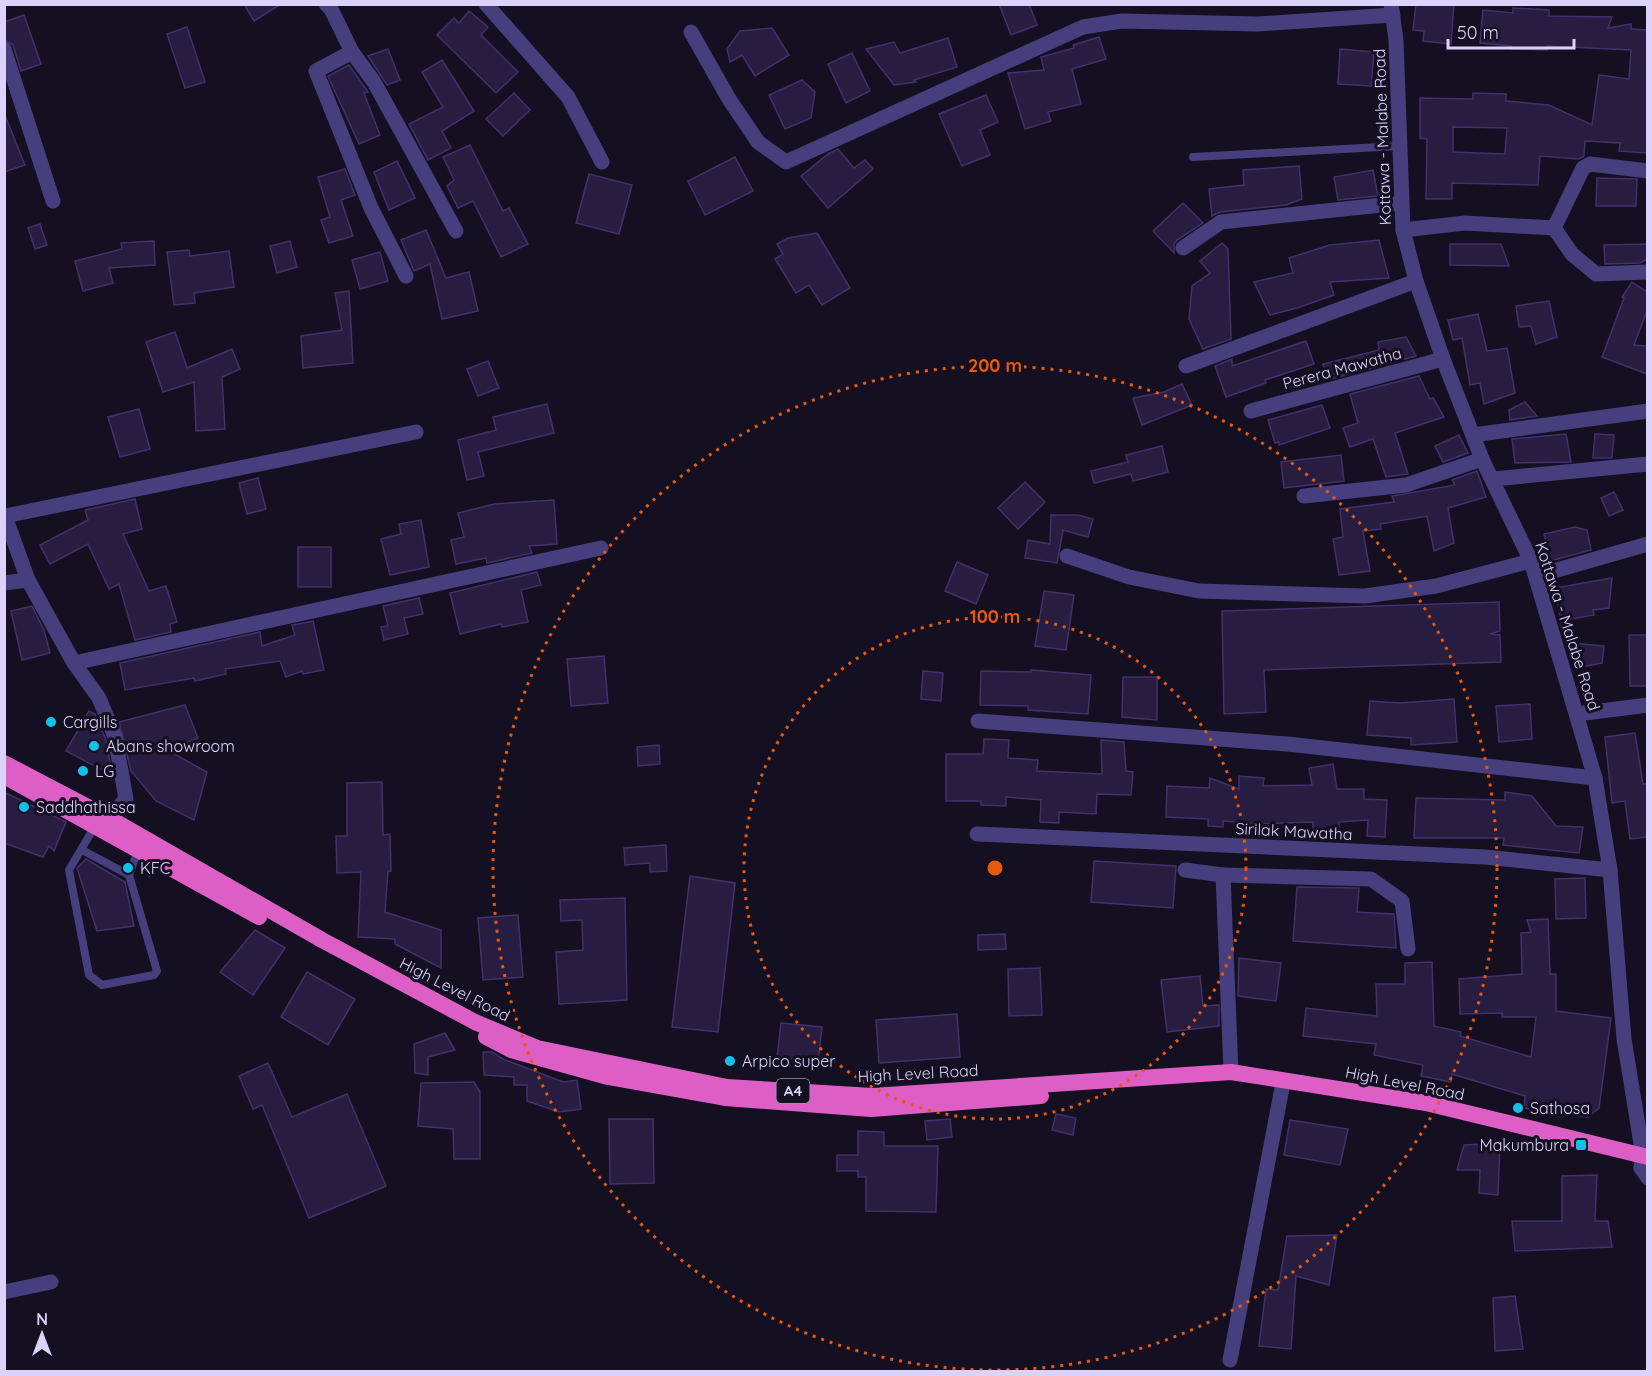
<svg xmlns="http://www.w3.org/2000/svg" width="1652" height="1376" viewBox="0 0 1652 1376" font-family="Quicksand,sans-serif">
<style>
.building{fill:#271d41;stroke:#41316b;stroke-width:1.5;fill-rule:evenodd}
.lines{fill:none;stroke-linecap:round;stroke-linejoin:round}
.service{stroke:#463e7d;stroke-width:8}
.minor{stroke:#463e7d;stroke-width:15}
.tertiary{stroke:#463e7d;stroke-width:15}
.trunk{stroke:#dd5ec4;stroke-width:16}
.ring{fill:none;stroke:#e8590c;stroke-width:3;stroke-dasharray:3 6}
.poi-dot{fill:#13c0e8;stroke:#140f21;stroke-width:2}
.labels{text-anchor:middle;stroke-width:6;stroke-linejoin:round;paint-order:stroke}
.shield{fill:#140f21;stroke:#9f98ba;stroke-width:1.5}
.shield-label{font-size:15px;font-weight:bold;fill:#dbd3fb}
.street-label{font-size:16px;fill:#dbd3fb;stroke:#140f21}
.poi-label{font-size:16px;fill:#dbd3fb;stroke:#140f21;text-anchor:start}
.centre{fill:#e8590c;stroke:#140f21;stroke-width:3}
.ring-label{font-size:18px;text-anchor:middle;font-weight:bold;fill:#e8590c;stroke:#140f21;stroke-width:6;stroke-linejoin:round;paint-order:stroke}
</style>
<rect width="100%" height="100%" fill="#140f21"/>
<g class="building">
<polygon points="244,4 281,4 254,21"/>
<polygon points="999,4 1029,4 1037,25 1011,35"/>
<polygon points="1416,4 1454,4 1451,44 1423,41 1424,31 1413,30"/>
<path d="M1513 8 1549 10V16L1612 17 1608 28 1631 24V29L1647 30V153L1619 151 1620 143 1585 141 1584 156 1579 159 1540 156 1538 185 1452 183V199H1426L1427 139 1420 138V98L1473 99V93L1506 94V101L1549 105 1592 125 1599 75 1629 79 1631 50 1547 46V50L1511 49V46L1480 43 1483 10 1513 13ZM1453 127 1507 128 1505 154 1453 152Z"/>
<polygon points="469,11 488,27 481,35 518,72 496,93 437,35 454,18 459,23"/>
<polygon points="24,15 41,64 21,71 13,45 4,39 4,22"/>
<polygon points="187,27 205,82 185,88 167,34"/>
<polygon points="772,28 789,55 755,76 742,55 730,62 727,49 740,31"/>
<polygon points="1099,37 1106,59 1072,69 1081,104 1048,112 1051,121 1025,129 1008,73 1044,70 1041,57 1074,48 1073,45"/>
<polygon points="948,38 957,67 914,80 916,82 894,85 866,49 894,42 900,53"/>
<polygon points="388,49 400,80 387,85 368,56"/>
<polygon points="1340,49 1374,52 1371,86 1338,84"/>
<polygon points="852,53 870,91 846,103 828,64"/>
<polygon points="442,60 474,111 442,131 451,148 428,160 409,124 443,107 422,72"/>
<polygon points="349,65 368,92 364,93 380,135 359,144 328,76"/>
<polygon points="802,80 815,92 811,118 785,129 769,95"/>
<polygon points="514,93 530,110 503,136 486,119"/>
<polygon points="986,95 998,122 980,130 990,155 962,166 939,114"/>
<polygon points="4,113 25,165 4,172"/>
<polygon points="470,145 503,211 509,208 528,244 501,257 473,201 458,208 447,186 454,180 443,157"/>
<polygon points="838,149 854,168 865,160 873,169 828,208 801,176 828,154"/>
<polygon points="735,157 753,191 705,215 688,181"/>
<polygon points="397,161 415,198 389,210 374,172"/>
<polygon points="1299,166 1302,199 1286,205 1220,212 1212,216 1209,189 1244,185 1243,170"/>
<polygon points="345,169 355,195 341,200 353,236 329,243 321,220 330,217 318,177"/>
<polygon points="1373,170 1378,196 1338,200 1334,177"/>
<polygon points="589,174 632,185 619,234 576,223"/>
<polygon points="1597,178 1637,179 1636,206 1596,206"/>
<polygon points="1183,203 1203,223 1177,240 1174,244 1174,253 1153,231"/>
<polygon points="40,224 47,245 35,249 28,228"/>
<polygon points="426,230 446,278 469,272 478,311 442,319 430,264 414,271 401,240"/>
<polygon points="817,233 850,288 822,305 809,285 796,293 775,259 783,254 777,244 788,238"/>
<polygon points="1379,240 1389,278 1330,282 1334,295 1297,308 1270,315 1254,282 1293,273 1289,258 1330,245"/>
<polygon points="154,241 155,265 109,268 113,283 83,291 75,261 122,249 121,243"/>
<polygon points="290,241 297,267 277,273 270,246"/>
<polygon points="1222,243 1228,249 1231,339 1203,349 1189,319 1192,286 1210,273 1200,261"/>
<polygon points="1450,244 1501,244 1509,266 1450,265"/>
<polygon points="1647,244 1647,259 1640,263 1605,264 1604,245"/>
<polygon points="189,250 190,256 229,251 234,287 194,293 195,303 174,305 167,252"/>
<polygon points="380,252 388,281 360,289 352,260"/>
<polygon points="1632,282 1647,292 1647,311 1634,345 1647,346 1647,374 1602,357 1624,298 1622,297"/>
<polygon points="349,291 353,363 303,368 301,336 342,330 335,293"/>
<polygon points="1549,301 1557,337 1536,344 1531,326 1519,327 1516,306"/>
<polygon points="1478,314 1487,351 1507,348 1515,393 1484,404 1480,383 1470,385 1462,338 1453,340 1448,320"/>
<polygon points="175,332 187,368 232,349 240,369 222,377 225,429 196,431 194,382 163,392 146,342"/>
<polygon points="1406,337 1416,356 1327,380 1323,364 1379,350 1378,342"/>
<polygon points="1306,341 1314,364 1265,380 1266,383 1226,397 1215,366 1232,359 1232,366"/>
<polygon points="488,361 499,388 478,396 467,369"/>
<polygon points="1419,376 1430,399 1433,398 1444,417 1395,433 1408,474 1386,477 1373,439 1350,447 1343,428 1358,423 1350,394"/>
<polygon points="1182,384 1192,405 1142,425 1133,398 1164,392"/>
<polygon points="1525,402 1537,416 1510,420 1509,410"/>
<polygon points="547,404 554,433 478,452 484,476 467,480 458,440 496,430 493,417"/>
<polygon points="1322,405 1330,428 1279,445 1279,442 1275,443 1268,420"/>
<polygon points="139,409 150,449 120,457 108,417"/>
<polygon points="1566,434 1571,462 1515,463 1512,439"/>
<polygon points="1595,434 1614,435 1612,458 1593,458"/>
<polygon points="1459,435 1468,453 1443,462 1435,446"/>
<polygon points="1162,446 1168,472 1133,481 1131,474 1094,483 1091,471 1128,462 1126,455"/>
<polygon points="1341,455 1344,481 1284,488 1281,462"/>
<polygon points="1477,471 1486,497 1448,508 1454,543 1434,551 1427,516 1380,524 1381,529 1363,531 1370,571 1339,575 1333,539 1343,537 1340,509 1394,502 1392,496 1455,485 1452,480"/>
<polygon points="258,478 266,509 247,514 239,483"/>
<polygon points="1025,482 1045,502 1018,529 998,508"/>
<polygon points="1614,492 1623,510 1609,516 1601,498"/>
<polygon points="135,499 142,529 123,534 149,591 166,586 177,622 170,624 171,632 135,640 119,584 109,589 88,544 50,564 40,545 88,520 85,510"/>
<polygon points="554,500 557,544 529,546 532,553 487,563 486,558 456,564 451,540 464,537 458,513 494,504"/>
<polygon points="1051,515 1078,515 1093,519 1088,537 1063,530 1057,563 1025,558 1028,540 1050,544"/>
<polygon points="421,520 429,567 390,575 381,539 401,534 399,524"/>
<polygon points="1575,527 1587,530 1591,550 1550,561 1544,534"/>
<rect x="298" y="547" width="33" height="40"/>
<polygon points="957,562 988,575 976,604 945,591"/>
<polygon points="537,572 541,585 521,590 528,622 502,627 501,624 460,634 450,593"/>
<polygon points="1612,578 1609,608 1593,610 1594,615 1561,621 1555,588"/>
<polygon points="1044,591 1074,595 1066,650 1035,646"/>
<polygon points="419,598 423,614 404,618 408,634 384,640 381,627 388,626 383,606"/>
<polygon points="1499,602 1500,631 1490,634 1500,635 1501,662 1264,670 1266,712 1224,714 1222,611"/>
<polygon points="32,606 44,630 50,653 22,660 11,611"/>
<polygon points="313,621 324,670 303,674 302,671 286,677 280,661 225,669 226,674 195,681 194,678 125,690 120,663 260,632 262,646 295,635 292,625"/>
<polygon points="1629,635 1647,635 1647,686 1630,686"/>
<polygon points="1571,643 1604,646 1602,663 1575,668"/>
<polygon points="604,656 608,703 571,706 567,659"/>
<polygon points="1031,670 1091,675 1088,714 1028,710 1028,706 980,705 981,671 1031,672"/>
<polygon points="923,671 943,673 941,701 921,699"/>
<polygon points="1123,677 1157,677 1157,720 1122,717"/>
<polygon points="1454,699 1457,742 1411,745 1411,738 1367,735 1370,701 1400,703"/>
<polygon points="1530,704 1532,739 1499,742 1496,706"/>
<polygon points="185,705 198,738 167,750 207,772 194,820 156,801 131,771 119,722"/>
<polygon points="89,711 95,714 106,740 111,768 108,773 66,751"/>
<polygon points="1635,733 1643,784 1647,784 1647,837 1630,839 1625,801 1612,803 1605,737"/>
<polygon points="984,739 1009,740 1008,758 1038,760 1037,771 1102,774 1101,740 1124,742 1126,771 1133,772 1131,795 1097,794 1096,814 1059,812 1059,823 1040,822 1041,800 1006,797 1006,806 981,805 981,801 946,801 946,754 983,754"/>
<polygon points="659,745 660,764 638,766 637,747"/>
<polygon points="1333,764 1337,789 1364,789 1364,799 1387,800 1385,837 1367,836 1368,820 1339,822 1339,830 1313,829 1313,822 1260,824 1223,821 1223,827 1208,826 1208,819 1166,817 1167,786 1209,788 1210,778 1239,789 1239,776 1264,778 1263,786 1312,785 1309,768"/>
<polygon points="382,782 383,835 390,834 391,871 388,871 385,912 441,930 441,968 395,944 395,939 358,937 361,872 337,873 336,836 347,836 347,783"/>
<polygon points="4,792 66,822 54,851 49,846 43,857 4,843"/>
<polygon points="1505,792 1532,796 1556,826 1583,827 1579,853 1503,845 1504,838 1414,838 1416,798 1505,800"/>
<polygon points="666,845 667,871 650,872 650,863 625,865 624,848"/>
<polygon points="86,859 125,882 134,926 97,931 77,868"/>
<polygon points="1094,861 1176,866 1173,908 1091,902"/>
<polygon points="690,876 735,883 718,1032 672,1027"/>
<polygon points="1585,878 1586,918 1556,919 1555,879"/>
<polygon points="1297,887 1359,888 1357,912 1394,914 1396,948 1293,941"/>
<polygon points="625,898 627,1000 559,1004 556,952 583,950 582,920 561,921 560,900"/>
<polygon points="518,915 523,977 483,980 478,918"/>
<polygon points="1548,919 1550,974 1556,974 1556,1011 1611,1018 1599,1108 1588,1117 1524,1108 1525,1096 1452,1074 1451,1082 1421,1076 1423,1065 1374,1055 1376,1044 1303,1036 1306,1008 1377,1016 1376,984 1405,984 1405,963 1432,962 1434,1026 1461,1032 1460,1036 1531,1057 1536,1017 1502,1017 1502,1013 1460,1014 1459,979 1522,974 1521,933 1531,932 1527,920"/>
<polygon points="255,930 285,948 253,995 220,972"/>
<polygon points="1005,934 1006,949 978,950 978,935"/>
<polygon points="1239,958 1281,963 1276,1001 1238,996"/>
<polygon points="1040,968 1042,1015 1009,1016 1008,969"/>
<polygon points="307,972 355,999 328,1045 281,1017"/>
<polygon points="1200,976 1203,1006 1219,1005 1219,1026 1167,1032 1161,980"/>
<polygon points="957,1014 960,1057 879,1063 876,1020"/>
<polygon points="781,1023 822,1027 818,1062 777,1057"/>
<polygon points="445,1033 455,1050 428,1057 428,1075 415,1073 414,1044"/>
<polygon points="483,1052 492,1052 503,1059 563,1082 577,1080 581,1109 559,1112 527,1101 527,1085 514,1085 514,1077 484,1075"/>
<polygon points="268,1063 292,1117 347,1094 386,1186 309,1218 262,1105 253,1109 239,1076"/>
<polygon points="474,1082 480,1092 480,1159 454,1159 453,1129 418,1126 421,1083"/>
<polygon points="1056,1114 1076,1118 1073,1135 1052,1130"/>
<polygon points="609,1119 653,1119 654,1183 610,1184"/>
<polygon points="950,1119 952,1137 927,1140 925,1121"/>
<polygon points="1290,1120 1348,1129 1340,1165 1284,1155"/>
<polygon points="858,1131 884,1132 884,1146 938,1146 936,1212 866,1211 866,1177 858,1177 858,1171 837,1171 837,1155 858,1155"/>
<polygon points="1500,1143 1498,1195 1479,1193 1480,1170 1457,1170 1464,1145"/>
<polygon points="1597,1175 1595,1221 1608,1221 1612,1247 1515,1251 1512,1221 1562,1221 1562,1176"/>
<polygon points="1337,1235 1329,1285 1296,1276 1291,1349 1259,1346 1266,1289 1278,1290 1287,1236"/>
<polygon points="1515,1296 1523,1349 1495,1351 1493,1298"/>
</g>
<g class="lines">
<g class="service">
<polyline points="1193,157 1399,146"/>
<polyline points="95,826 69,870 89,975 102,985 154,975 157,971 129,875 138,850"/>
<polyline points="82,850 129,875"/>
</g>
<g class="minor">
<polyline points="326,4 331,9 352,52 316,71 371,208 406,276"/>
<polyline points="486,4 568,97 602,162"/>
<polyline points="691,32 729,99 758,142 786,162 1083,27 1122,21 1258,24 1393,15"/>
<polyline points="4,49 53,201"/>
<polyline points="352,52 374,82 456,231"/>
<polyline points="1554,228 1583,168 1590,164 1648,171"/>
<polyline points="1554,228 1572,254 1596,274 1648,272"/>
<polyline points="1403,230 1465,223 1554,228"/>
<polyline points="1183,248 1221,222 1401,203"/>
<polyline points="1186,366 1416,281"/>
<polyline points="1251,411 1443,359"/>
<polyline points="1473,435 1648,411"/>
<polyline points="1494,479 1648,464"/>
<polyline points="1304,496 1406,485 1482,459"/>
<polyline points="1067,556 1129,577 1199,591 1365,596 1436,586 1531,561"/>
<polyline points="1536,576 1648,544"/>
<polyline points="4,583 28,580"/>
<polyline points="74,663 601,548"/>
<polyline points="1577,714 1648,705"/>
<polyline points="978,721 1287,744 1595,778"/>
<polyline points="109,818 126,799 115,737 99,698 74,663 28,580 5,516 416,432"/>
<polyline points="977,834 1485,857 1610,870"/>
<polyline points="1185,870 1223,875"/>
<polyline points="1231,1072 1223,875 1371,879 1402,901 1408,949"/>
<polyline points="1641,1168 1648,1178"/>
<polyline points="4,1292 51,1282"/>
<polyline points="1230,1360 1282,1088"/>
</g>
<polyline class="tertiary" points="1391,4 1396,40 1403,230 1416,281 1443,359 1482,459 1531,561 1595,778 1610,870 1624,1039 1643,1156 1641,1168"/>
<g class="trunk">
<polyline points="4,763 109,818 322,940 475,1022 537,1048 727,1087 872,1096 1231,1072 1426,1103 1648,1157"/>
<polyline points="4,776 259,917"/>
<polyline points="486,1037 511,1050 608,1077 725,1098 871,1109 1041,1096"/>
</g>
</g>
<g class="ring">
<circle cx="995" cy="868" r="251"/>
<circle cx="995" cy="868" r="502"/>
</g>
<g class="poi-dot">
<circle cx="51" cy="722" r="6"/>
<circle cx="94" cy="746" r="6"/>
<circle cx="83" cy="771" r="6"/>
<circle cx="24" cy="807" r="6"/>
<circle cx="128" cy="868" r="6"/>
<circle cx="730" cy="1061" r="6"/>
<circle cx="1518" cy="1108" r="6"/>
<rect x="1575" y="1139" width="12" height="12" rx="3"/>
</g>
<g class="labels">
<rect class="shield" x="776.5" y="1079" width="33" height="24" rx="4.5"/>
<g class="shield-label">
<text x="793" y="1096">A4</text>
</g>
<g class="street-label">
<text transform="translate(1382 137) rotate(-92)" y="6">Kottawa - Malabe Road</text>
<text transform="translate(1342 368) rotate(-15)" y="6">Perera Mawatha</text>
<text transform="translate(1568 626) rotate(72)" y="6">Kottawa - Malabe Road</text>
<text transform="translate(1294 831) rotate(3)" y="6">Sirilak Mawatha</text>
<text transform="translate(455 989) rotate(27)" y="6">High Level Road</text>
<text transform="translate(918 1073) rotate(-3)" y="6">High Level Road</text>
<text transform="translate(1405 1083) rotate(11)" y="6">High Level Road</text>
</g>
<g class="poi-label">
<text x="63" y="728">Cargills</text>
<text x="106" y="752">Abans showroom</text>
<text x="95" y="777">LG</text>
<text x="36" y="813">Saddhathissa</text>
<text x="140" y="874">KFC</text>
<text x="742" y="1067">Arpico super</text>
<text x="1530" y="1114">Sathosa</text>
<text x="1569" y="1151" text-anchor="end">Makumbura</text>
</g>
</g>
<circle cx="995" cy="868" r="9" class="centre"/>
<g class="ring-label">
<text x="995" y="372">200 m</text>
<text x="995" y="623">100 m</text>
</g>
<rect width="1652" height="1376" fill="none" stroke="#dbd3fb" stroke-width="12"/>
<g transform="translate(42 1334)" stroke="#140f21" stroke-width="4.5" paint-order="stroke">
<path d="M0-4.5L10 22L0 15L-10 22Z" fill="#dbd3fb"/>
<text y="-9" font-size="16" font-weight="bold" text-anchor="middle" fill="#dbd3fb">N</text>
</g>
<path d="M1448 39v9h126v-9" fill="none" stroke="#dbd3fb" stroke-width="3"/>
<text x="1457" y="39" font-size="18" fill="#dbd3fb" stroke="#140f21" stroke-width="4.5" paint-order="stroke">50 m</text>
</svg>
